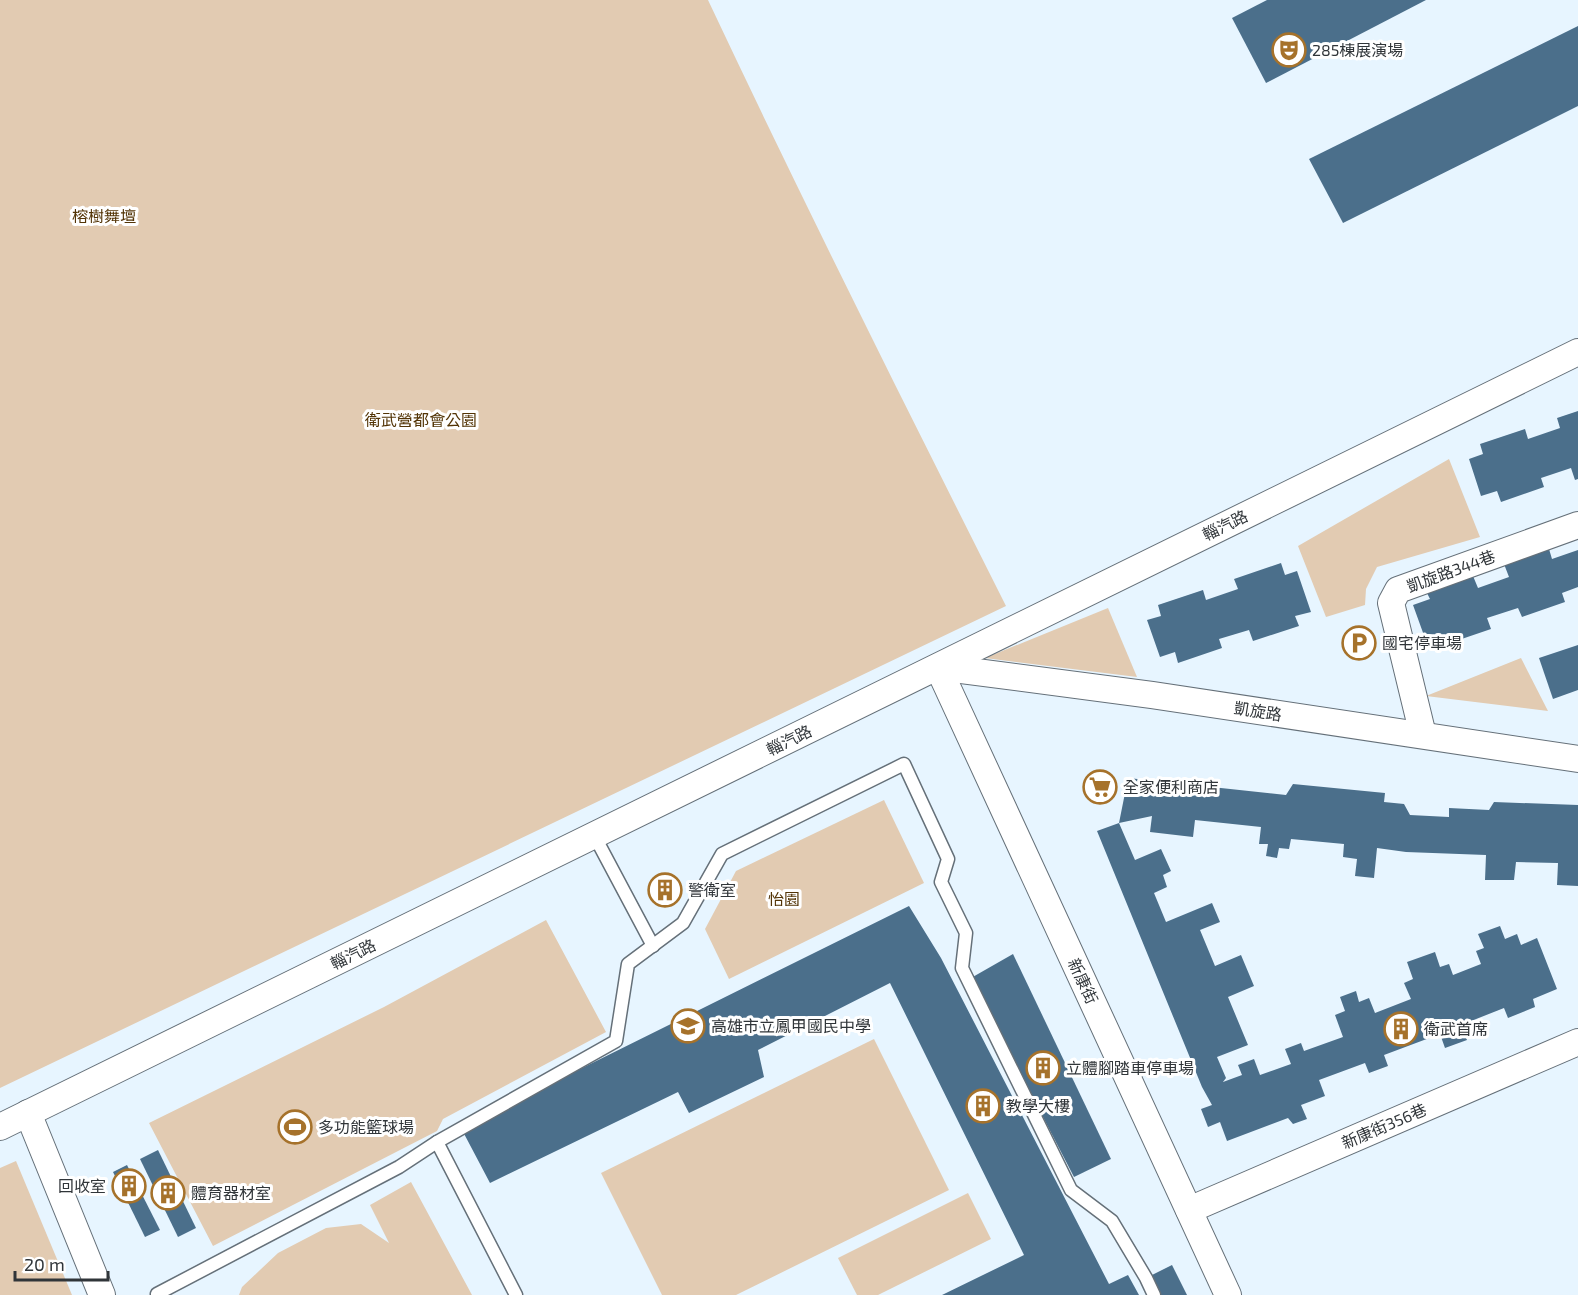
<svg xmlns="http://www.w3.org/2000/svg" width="1578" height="1295" viewBox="0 0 1578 1295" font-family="'Exo 2','Noto Sans TC',sans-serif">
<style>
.green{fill:#e2cbb2}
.building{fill:#4b6f8b}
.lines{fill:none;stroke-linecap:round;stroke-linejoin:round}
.lane-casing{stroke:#657079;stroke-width:15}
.street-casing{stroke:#657079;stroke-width:28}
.lane{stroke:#fff;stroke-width:12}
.street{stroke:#fff;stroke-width:26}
.labels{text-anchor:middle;stroke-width:6;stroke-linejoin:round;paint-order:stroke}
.poi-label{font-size:16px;fill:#303539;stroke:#fff;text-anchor:start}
.park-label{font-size:16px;fill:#533406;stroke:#fff}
.street-label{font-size:16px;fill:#303539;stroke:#fff}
</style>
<rect width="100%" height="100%" fill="#e7f5ff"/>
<g class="green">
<path d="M0 0H708C804 204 905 405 1006 606L0 1088Z"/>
<polygon points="1449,459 1480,537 1377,567 1366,589 1365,605 1326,617 1298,546"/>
<polygon points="1108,608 1137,677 985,658"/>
<polygon points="1521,658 1548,711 1426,696"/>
<polygon points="884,800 924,883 729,979 705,929 736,871"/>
<polygon points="546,920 606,1032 443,1119 437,1131 213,1246 149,1123 384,1007"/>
<polygon points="874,1039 949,1190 736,1295 662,1295 601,1173"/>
<polygon points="16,1161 72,1295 0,1295 0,1168"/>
<polygon points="411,1182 472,1295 239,1295 242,1287 278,1253 326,1228 361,1224 389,1243 370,1205"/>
<polygon points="968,1193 991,1239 878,1295 857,1295 838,1258"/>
</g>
<g class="building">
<polygon points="1267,0 1426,0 1266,83 1232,18"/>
<polygon points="1578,26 1578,106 1343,223 1309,159"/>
<polygon points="1578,411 1578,479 1575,480 1571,468 1541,478 1544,487 1501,502 1497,491 1481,496 1469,459 1483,454 1480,444 1525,429 1528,439 1560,428 1557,418"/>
<polygon points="1549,549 1552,559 1578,550 1578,587 1562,593 1565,602 1522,617 1518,608 1487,618 1491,629 1444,645 1441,636 1426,641 1413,605 1430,599 1427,593 1473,576 1478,588 1509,577 1504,564"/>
<polygon points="1281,563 1285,575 1297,571 1311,612 1295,616 1299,626 1253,641 1249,630 1219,639 1222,648 1178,663 1175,652 1160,657 1147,620 1161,616 1158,605 1203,590 1206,600 1238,589 1234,579"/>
<polygon points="1578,645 1578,690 1553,699 1539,658"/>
<polygon points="1128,778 1286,795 1293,784 1385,793 1384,802 1404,804 1410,815 1449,817 1449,808 1489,810 1494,802 1578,805 1578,886 1557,885 1558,863 1516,862 1514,880 1485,880 1486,855 1406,852 1377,848 1374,878 1355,876 1357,859 1343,857 1344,844 1291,839 1289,849 1279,848 1277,858 1266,856 1268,844 1259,844 1261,827 1195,820 1193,837 1150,832 1152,816 1119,823"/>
<polygon points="1119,823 1135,860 1161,849 1171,871 1163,875 1167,887 1154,893 1166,922 1212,903 1220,922 1200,930 1215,966 1241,955 1254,986 1228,997 1248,1045 1217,1057 1226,1078 1223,1082 1242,1075 1238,1065 1254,1059 1260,1075 1291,1064 1285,1049 1301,1043 1304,1051 1343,1037 1335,1015 1345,1011 1340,997 1356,991 1359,1002 1369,998 1375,1013 1411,999 1404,983 1413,979 1407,962 1435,952 1440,967 1449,964 1453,975 1481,964 1476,951 1484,948 1478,934 1500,926 1505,939 1517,934 1521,945 1537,938 1557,989 1533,999 1535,1007 1508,1018 1504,1008 1461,1025 1467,1040 1445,1048 1440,1034 1384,1055 1388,1066 1369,1073 1365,1063 1319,1080 1325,1096 1301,1105 1307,1119 1293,1124 1288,1118 1227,1141 1220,1122 1208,1127 1201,1109 1212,1105 1202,1087 1097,831"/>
<polygon points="677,878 682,892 654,903 649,889"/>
<polygon points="909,906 941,958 1109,1284 1128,1275 1139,1295 942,1295 1024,1255 890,983 758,1050 764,1077 689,1113 678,1092 490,1183 461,1128"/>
<polygon points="1013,954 1111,1159 1074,1177 971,978"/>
<polygon points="158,1150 196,1228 178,1237 140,1159"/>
<polygon points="127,1165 160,1230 145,1237 113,1172"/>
<polygon points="1172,1265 1187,1295 1154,1295 1146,1278"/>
</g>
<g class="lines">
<defs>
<g id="lane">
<polyline points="594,835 653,946"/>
<polyline points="437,1142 516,1295"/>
<polyline points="157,1294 399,1167 437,1142 616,1041 628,964 683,923 722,854 904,764 948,859 941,882 966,933 962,968 1071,1190 1112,1221 1146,1278 1154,1295"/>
</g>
<g id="street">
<polyline points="938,667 1228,1295"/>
<polyline points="938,667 1152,695 1578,759"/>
<polyline points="1423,735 1391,603 1398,590 1578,525"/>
<polyline points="28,1113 102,1295"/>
<polyline points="0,1127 1578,352"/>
<polyline points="1189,1210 1578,1042"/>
</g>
</defs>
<use href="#lane" class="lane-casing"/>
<use href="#street" class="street-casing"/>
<use href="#lane" class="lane"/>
<use href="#street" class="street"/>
</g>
<defs>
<symbol id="theatre-ring" viewBox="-11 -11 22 22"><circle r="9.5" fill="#fff" stroke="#a6722b" stroke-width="1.5"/><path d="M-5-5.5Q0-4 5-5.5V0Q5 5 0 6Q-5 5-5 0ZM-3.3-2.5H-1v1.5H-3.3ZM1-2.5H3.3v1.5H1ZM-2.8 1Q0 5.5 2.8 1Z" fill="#a6722b"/></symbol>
<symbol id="parking-ring" viewBox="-11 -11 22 22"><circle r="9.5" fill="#fff" stroke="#a6722b" stroke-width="1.5"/><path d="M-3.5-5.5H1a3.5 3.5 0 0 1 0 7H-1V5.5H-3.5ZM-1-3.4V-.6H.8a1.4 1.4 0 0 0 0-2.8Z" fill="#a6722b"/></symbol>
<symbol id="supermarket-ring" viewBox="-11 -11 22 22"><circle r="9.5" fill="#fff" stroke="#a6722b" stroke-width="1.5"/><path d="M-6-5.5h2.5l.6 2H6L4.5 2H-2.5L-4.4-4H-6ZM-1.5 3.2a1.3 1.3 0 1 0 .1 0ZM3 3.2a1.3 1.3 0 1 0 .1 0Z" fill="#a6722b"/></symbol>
<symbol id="building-ring" viewBox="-11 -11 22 22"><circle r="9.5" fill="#fff" stroke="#a6722b" stroke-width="1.5"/><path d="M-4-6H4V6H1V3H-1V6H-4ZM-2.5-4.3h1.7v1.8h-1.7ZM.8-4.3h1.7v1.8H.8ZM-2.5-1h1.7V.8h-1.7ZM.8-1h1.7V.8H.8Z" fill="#a6722b"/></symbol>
<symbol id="school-ring" viewBox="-11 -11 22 22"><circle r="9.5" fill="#fff" stroke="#a6722b" stroke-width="1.5"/><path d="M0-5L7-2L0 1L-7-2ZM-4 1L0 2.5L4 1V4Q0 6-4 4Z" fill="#a6722b"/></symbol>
<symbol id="stadium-ring" viewBox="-11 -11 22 22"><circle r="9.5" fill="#fff" stroke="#a6722b" stroke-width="1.5"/><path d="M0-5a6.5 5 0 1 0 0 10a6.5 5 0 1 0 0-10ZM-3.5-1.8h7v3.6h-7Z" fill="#a6722b"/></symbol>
</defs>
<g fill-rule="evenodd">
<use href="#theatre-ring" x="1270" y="31" width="38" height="38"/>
<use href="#parking-ring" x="1340" y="624" width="38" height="38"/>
<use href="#supermarket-ring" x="1081" y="768" width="38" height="38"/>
<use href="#building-ring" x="646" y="871" width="38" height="38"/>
<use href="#school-ring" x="669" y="1007" width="38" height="38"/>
<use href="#building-ring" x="1382" y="1010" width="38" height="38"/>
<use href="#building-ring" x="1024" y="1049" width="38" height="38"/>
<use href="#building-ring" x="964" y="1087" width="38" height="38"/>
<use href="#stadium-ring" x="276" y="1108" width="38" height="38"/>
<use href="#building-ring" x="110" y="1167" width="38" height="38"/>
<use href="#building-ring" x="149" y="1174" width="38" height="38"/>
</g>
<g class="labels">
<g class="poi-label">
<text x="1312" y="56">285棟展演場</text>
<text x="1382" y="649">國宅停車場</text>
<text x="1123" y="793">全家便利商店</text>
<text x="688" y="896">警衛室</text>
<text x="711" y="1032">高雄市立鳳甲國民中學</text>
<text x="1424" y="1035">衛武首席</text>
<text x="1066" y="1074">立體腳踏車停車場</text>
<text x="1006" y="1112">教學大樓</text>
<text x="318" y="1133">多功能籃球場</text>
<text x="106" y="1192" text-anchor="end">回收室</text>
<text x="191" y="1199">體育器材室</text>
</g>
<g class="park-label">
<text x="104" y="222">榕樹舞壇</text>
<text x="421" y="426">衛武營都會公園</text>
<text x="784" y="905">怡園</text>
</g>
<g class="street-label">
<text transform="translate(1225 525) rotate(-26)" y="6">輜汽路</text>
<text transform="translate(1451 571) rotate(-20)" y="6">凱旋路344巷</text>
<text transform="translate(1258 711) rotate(9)" y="6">凱旋路</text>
<text transform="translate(789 740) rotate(-26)" y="6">輜汽路</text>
<text transform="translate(353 954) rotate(-26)" y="6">輜汽路</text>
<text transform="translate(1083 981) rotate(65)" y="6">新康街</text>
<text transform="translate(1384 1126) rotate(-23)" y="6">新康街356巷</text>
</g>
</g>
<path d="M15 1271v9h93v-9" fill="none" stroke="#303539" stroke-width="3"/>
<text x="24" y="1271" font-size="18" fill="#303539" stroke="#ffffff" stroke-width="4.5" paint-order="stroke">20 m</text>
</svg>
